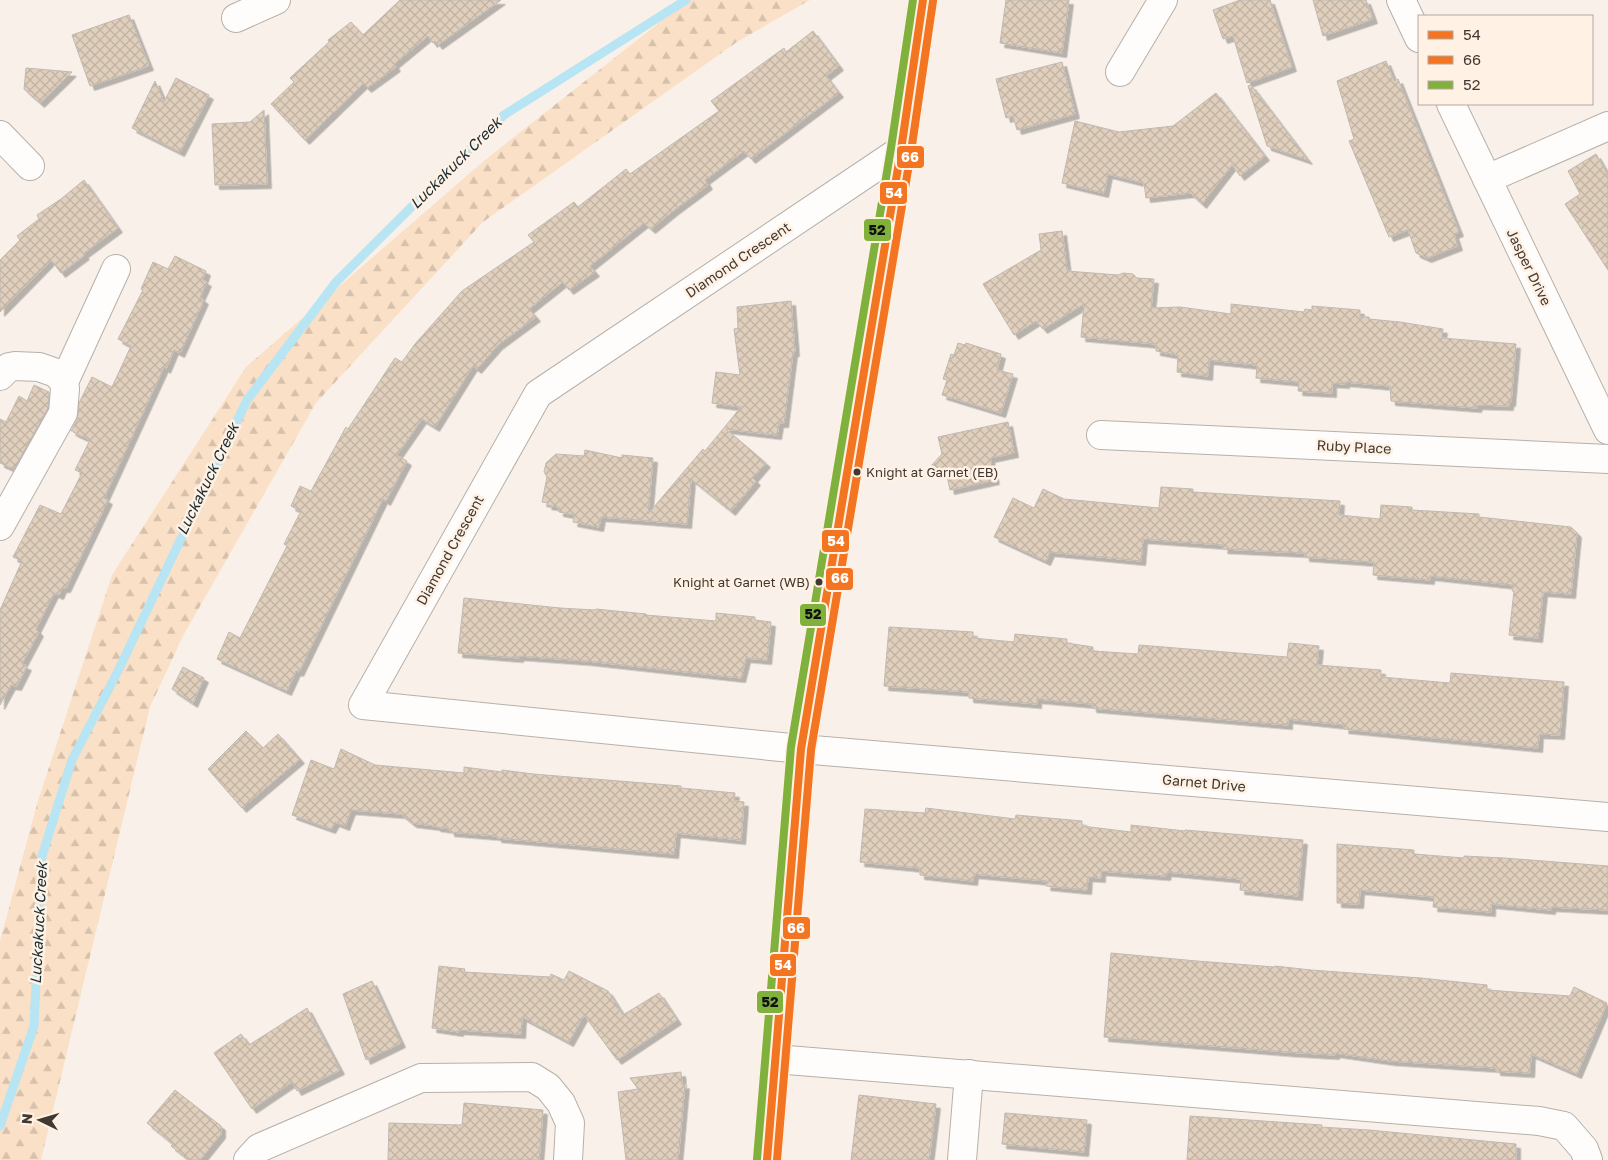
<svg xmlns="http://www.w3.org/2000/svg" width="1608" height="1160" viewBox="0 0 1608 1160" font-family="'Golos Text',sans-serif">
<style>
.forest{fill:url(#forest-firs)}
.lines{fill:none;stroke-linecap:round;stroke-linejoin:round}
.stream{stroke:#b7e5f3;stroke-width:9}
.building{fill:url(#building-cross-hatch);stroke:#c0b9b2;filter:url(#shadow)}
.minor-casing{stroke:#b7b0a9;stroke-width:30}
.minor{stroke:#fefdfc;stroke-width:28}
.bus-1-casing{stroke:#fff1e3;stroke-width:11}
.bus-2-casing{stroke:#fff1e3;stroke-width:11}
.bus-3-casing{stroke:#fff1e3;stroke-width:11}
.bus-1{stroke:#f37421;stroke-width:8}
.bus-2{stroke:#f37421;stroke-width:8}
.bus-3{stroke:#81b13d;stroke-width:8}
.bus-dot{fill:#403933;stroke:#fff1e3;stroke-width:2}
.labels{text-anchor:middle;stroke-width:5;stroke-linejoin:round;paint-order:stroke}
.bus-label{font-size:13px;fill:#403933;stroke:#fff1e3;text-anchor:start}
.street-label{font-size:14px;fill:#403933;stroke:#fff1e3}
.water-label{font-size:15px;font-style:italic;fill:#172d34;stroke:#fff1e3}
.line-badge{stroke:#fff1e3;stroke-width:2}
.badge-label{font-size:14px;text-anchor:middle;font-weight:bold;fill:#fff}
.pale-badge-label{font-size:14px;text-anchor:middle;font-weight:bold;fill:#111}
</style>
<defs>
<pattern id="forest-firs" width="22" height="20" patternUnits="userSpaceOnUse" patternTransform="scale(1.25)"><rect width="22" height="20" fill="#fae0c7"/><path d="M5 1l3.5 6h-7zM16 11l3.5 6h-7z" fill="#d7c1ab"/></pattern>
<pattern id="building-cross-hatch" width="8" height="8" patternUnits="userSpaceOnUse" patternTransform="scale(1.25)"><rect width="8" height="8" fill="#e0cfbc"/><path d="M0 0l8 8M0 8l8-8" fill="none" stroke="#c1b2a2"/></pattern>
<filter id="shadow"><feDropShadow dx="4.5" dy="4.5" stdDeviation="0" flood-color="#0004"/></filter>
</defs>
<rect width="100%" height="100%" fill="#f9f1e9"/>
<polygon class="forest" points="688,0 810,0 737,42 483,222 316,403 183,636 150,707 41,1160 0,1160 0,941 37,804 112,575 246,367 485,160"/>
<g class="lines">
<polyline class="stream" points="0,1126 34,1026 42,856 72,760 118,671 247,400 336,282 504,115 686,0"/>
</g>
<g class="building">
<polygon points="400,0 501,0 438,45 435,41 433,43 428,36 394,64 396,67 367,88 363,84 305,140 271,104 294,82 290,78 329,42 328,40 351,22 363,35"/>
<polygon points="1006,0 1069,0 1062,53 1000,43"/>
<polygon points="1240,0 1270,0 1292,67 1247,83 1233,36 1223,39 1213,10"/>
<polygon points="1313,0 1366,0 1373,19 1323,36"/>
<polygon points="129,15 149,66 90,86 72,35"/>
<polygon points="813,31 839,66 826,76 839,93 751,159 744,151 705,180 708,185 673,211 651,229 644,223 590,266 595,272 569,290 563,282 529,309 536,317 498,345 477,369 473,366 435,427 422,419 397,455 407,461 386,501 383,499 299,672 296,671 287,691 217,659 229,632 240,638 287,546 284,544 301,511 291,506 300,486 311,491 346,427 348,429 395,358 402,362 415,344 462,291 534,242 528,235 574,202 578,207 626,169 630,174 719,111 711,101 784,48 786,52"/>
<polygon points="1386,61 1394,81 1398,79 1459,232 1454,234 1458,246 1427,258 1416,253 1408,230 1389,237 1349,141 1354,139 1337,81"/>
<polygon points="1062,62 1075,114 1017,130 1013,116 1006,118 996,79"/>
<polygon points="26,68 72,72 40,103 24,89"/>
<polygon points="176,78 209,95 180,152 132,128 155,81 164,102"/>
<polygon points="1251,85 1308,160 1267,146 1248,86"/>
<polygon points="1216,93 1265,156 1240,176 1232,165 1202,204 1190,193 1146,198 1144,183 1108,174 1104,193 1062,183 1075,121 1119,132 1173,126"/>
<polygon points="264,110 267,184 215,185 212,124 250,122"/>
<polygon points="1596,154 1608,175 1608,270 1565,204 1580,194 1568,171"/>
<polygon points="84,180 118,228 83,254 85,255 61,273 51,260 0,312 0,260 20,240 17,236 39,219 37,215 61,199"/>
<polygon points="1062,231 1067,271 1118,275 1123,273 1133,274 1137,278 1154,279 1151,308 1180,307 1231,314 1231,304 1304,312 1305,309 1312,310 1312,306 1360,310 1360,317 1369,317 1369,319 1400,322 1443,329 1442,338 1516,344 1511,402 1509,402 1509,406 1478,405 1477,408 1391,401 1390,386 1345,382 1345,384 1332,383 1332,393 1298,391 1299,382 1256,378 1257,365 1209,360 1208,376 1177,372 1178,355 1156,351 1156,344 1081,337 1084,304 1043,329 1036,321 1014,335 983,284 1041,250 1039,234"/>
<polygon points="175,256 206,271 203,280 207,282 200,297 204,300 180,353 174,350 166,369 164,367 104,498 108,500 66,588 62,588 59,595 54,593 36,629 39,632 22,664 27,666 17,686 11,685 0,705 0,610 22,561 13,557 40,505 61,514 82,473 75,470 90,440 73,432 74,431 71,431 77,420 79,403 92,377 112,387 131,346 118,339 143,290 141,289 153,262 168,269"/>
<polygon points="791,301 795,352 793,352 784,423 779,423 777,435 726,429 766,463 753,478 756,481 731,511 691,479 687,524 601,517 599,527 573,522 575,515 559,512 559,507 547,505 548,503 542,502 547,477 544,472 546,463 556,454 584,456 585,450 622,458 622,455 653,458 648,514 703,449 705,451 741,407 712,403 716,372 740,375 734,329 738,328 737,307"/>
<polygon points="958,343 965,345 966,343 1001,354 997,370 1013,374 1001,413 942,395 947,380 943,379 951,354 954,355"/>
<polygon points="34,385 49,392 48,408 14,469 0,463 0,419 6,422 19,396 27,401"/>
<polygon points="1008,422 1014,453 990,458 995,480 950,490 946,471 930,467 942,454 938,437"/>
<polygon points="1161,487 1193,489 1193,492 1340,501 1339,515 1380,519 1381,505 1412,507 1412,510 1479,514 1479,517 1571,527 1577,533 1571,594 1543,592 1538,638 1509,635 1514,591 1512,591 1513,585 1430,576 1430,580 1373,575 1374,562 1305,557 1305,553 1223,549 1224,545 1143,539 1141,561 1050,552 1046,561 994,537 1013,498 1034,508 1043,489 1064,499 1159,508"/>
<polygon points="464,598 560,608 595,610 596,609 646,614 646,615 716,621 716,613 755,617 755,620 771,622 767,660 746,658 741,678 587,661 519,656 519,658 458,653"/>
<polygon points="889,627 973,632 973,638 1014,642 1015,634 1067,639 1067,643 1093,647 1093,651 1138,654 1139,645 1287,657 1289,643 1319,646 1317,665 1381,670 1381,677 1450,683 1451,673 1564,682 1560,735 1539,734 1538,748 1344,729 1345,725 1288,719 1288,725 1220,719 1092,708 1092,704 1037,699 1037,704 969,698 969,692 884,686"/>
<polygon points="183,667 204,678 193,703 172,689"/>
<polygon points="246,731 263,748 278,734 300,759 242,808 208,769"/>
<polygon points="341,749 375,765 464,773 464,767 502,772 502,770 533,774 681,786 681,788 735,793 734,801 744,802 741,840 676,833 674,854 497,838 497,836 450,832 450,829 436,827 436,826 412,823 401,814 351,810 345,826 335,822 331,829 292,815 311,760 334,769"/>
<polygon points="926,808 1015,819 1016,815 1082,821 1082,826 1131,832 1131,825 1185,831 1185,830 1303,840 1298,896 1240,890 1241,879 1167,872 1166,876 1101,871 1101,878 1088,877 1087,890 1046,886 1047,881 974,874 973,881 920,875 920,868 860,862 865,809 925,813"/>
<polygon points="1337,844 1414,850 1414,854 1464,858 1464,856 1504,858 1608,866 1608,910 1551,907 1551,910 1491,904 1491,912 1433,907 1434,897 1360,890 1359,904 1337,903"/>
<polygon points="1111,953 1197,961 1275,967 1275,966 1311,970 1421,978 1487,985 1487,990 1570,996 1574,987 1607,1003 1577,1074 1531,1054 1530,1073 1496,1071 1496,1068 1390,1061 1335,1053 1335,1055 1287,1052 1104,1037"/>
<polygon points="439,966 465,969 464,972 550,977 551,974 564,980 569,971 608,991 623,1015 659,993 677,1020 617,1060 584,1015 569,1042 522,1017 521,1034 459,1030 459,1032 432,1028"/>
<polygon points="372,981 401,1043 366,1060 343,994"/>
<polygon points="307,1008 340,1070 297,1091 292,1082 252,1109 214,1053 241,1034 249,1045"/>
<polygon points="681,1072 682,1085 685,1084 678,1160 626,1160 618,1092 638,1089 630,1078"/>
<polygon points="175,1090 221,1126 221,1134 200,1160 189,1160 171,1146 173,1144 147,1123"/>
<polygon points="859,1095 936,1104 929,1160 851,1160"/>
<polygon points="464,1103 543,1110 539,1160 388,1160 389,1123 462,1125"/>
<polygon points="1005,1113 1087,1120 1084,1152 1002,1144"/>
<polygon points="1190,1116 1322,1125 1321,1127 1369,1130 1516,1144 1516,1160 1187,1160"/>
</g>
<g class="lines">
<defs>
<g id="minor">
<polyline points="1401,0 1419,38"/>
<polyline points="236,18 276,0"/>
<polyline points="1120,72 1163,0"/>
<polyline points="1451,104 1608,430"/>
<polyline points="0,135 30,166"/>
<polyline points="901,150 538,394 363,705 801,749 1608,817"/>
<polyline points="1487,179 1608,126"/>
<polyline points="0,376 9,367 15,366 39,367 56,373 64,382 65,389 63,413 0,526"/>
<polyline points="64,382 116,269"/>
<polyline points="1101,435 1608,459"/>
<polyline points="775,1059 1539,1121 1564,1126 1584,1149 1588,1160"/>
<polyline points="248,1160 259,1148 421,1078 532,1077 548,1087 561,1103 570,1123 568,1160"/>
<polyline points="767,1160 801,749 901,150 923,0"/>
<polyline points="962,1160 969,1074"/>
</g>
</defs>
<use href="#minor" class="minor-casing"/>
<use href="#minor" class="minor"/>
<defs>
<polyline id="bus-1" points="767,1160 801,749 901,150 923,0"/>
<polyline id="bus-2" points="777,1160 811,750 911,152 933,1"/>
<polyline id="bus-3" points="757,1159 791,747 891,148 913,0"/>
</defs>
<use href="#bus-1" class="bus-1-casing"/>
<use href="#bus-2" class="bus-2-casing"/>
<use href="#bus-3" class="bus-3-casing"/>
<use href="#bus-1" class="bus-1"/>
<use href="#bus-2" class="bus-2"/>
<use href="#bus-3" class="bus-3"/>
</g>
<g class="bus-dot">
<circle cx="857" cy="472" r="4.5"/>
<circle cx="819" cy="582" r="4.5"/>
</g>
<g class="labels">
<g class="bus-label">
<text x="866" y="477">Knight at Garnet (EB)</text>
<text x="810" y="587" text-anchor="end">Knight at Garnet (WB)</text>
</g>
<g class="street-label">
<text transform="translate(738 260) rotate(-34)" y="5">Diamond Crescent</text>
<text transform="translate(1529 267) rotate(64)" y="5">Jasper Drive</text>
<text transform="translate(1354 447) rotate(3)" y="5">Ruby Place</text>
<text transform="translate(450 550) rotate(-61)" y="5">Diamond Crescent</text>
<text transform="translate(1204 783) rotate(5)" y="5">Garnet Drive</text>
</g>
<g class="water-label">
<text transform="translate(456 163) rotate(-45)" y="5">Luckakuck Creek</text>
<text transform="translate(208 479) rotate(-64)" y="5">Luckakuck Creek</text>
<text transform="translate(39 923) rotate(-87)" y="5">Luckakuck Creek</text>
</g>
</g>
<g class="line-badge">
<rect x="896" y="145" width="29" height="24" rx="5" fill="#f37421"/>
<rect x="879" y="181" width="29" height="24" rx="5" fill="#f37421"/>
<rect x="863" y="218" width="29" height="24" rx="5" fill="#81b13d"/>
<rect x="821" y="529" width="29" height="24" rx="5" fill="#f37421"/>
<rect x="825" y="567" width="29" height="24" rx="5" fill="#f37421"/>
<rect x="799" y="603" width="28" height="24" rx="5" fill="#81b13d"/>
<rect x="782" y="916" width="29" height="24" rx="5" fill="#f37421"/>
<rect x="769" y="953" width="28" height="24" rx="5" fill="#f37421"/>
<rect x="756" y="990" width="28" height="24" rx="5" fill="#81b13d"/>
</g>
<g class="badge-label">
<text x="910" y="162">66</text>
<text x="894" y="198">54</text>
<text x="836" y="546">54</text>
<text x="840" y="583">66</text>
<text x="796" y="933">66</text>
<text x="783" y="970">54</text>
</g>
<g class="pale-badge-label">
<text x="877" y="235">52</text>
<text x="813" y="619">52</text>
<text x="770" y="1007">52</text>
</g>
<rect x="1418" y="15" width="175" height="90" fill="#fff1e3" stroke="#b3a79d"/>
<rect x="1428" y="31" width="25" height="8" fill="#f37421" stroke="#b3a79d"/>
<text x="1463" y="40" font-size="15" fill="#403933">54</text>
<rect x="1428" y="56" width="25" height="8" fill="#f37421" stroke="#b3a79d"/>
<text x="1463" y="65" font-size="15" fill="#403933">66</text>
<rect x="1428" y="81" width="25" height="8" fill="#81b13d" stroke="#b3a79d"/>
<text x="1463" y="90" font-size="15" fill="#403933">52</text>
<g transform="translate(40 1120) rotate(275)" stroke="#fff1e3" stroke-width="4" paint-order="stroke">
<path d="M0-4L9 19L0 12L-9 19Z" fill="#403933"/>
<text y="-8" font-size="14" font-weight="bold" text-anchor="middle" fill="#403933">N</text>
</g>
</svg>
